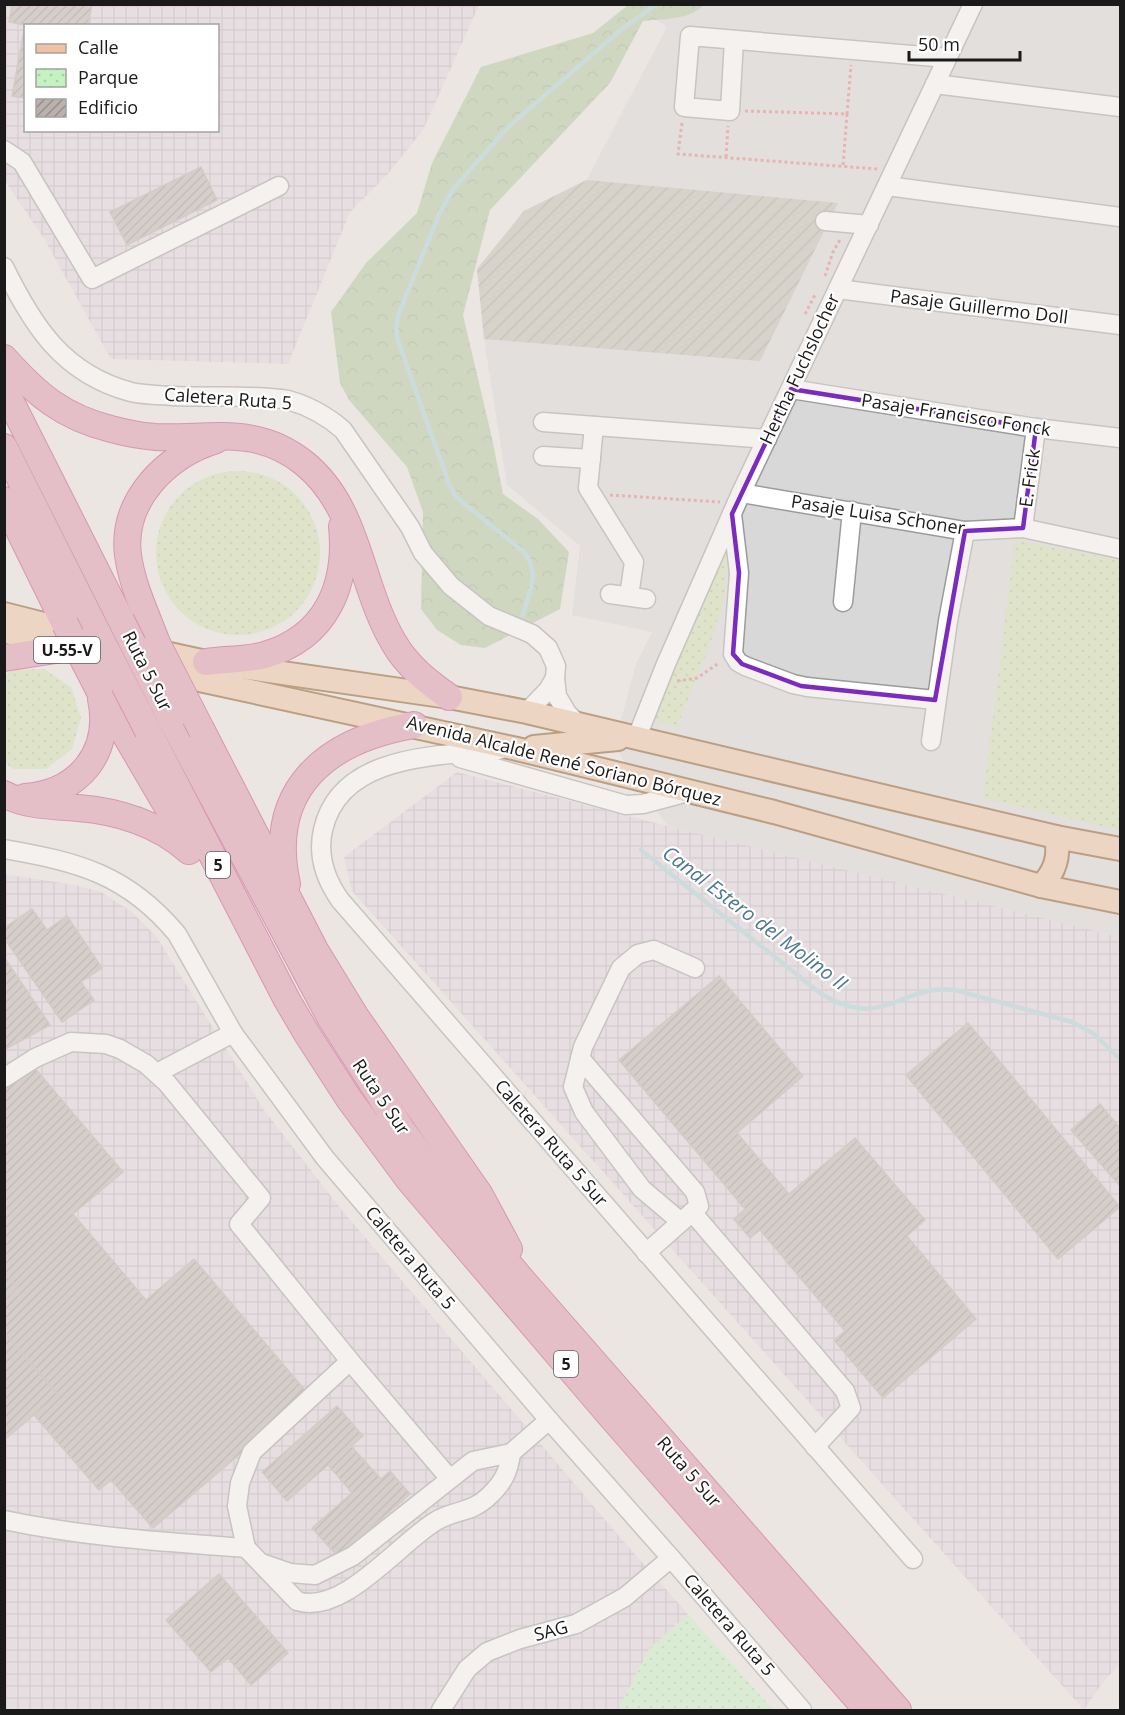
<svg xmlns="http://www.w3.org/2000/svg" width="1125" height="1715" viewBox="0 0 1125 1715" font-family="'Open Sans',sans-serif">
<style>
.residential{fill:#d8d8d8}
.industrial{fill:url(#industrial-grid);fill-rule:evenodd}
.construction{fill:url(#construction-furrows)}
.grass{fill:url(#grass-dots)}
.forest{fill:url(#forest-crowns)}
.park{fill:url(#park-dots)}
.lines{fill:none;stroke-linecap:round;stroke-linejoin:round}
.stream{stroke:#a6d1d4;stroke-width:4.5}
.building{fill:url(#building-hatch);stroke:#bbaba5;stroke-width:1.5}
.minor-casing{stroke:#9b9b9b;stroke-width:21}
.major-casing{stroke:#814b10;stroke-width:26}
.highway-casing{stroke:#c1367b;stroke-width:28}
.path{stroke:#e9747a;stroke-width:3;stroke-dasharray:3 3;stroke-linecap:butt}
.minor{stroke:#fff;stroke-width:18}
.major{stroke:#f0c2a1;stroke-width:22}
.highway{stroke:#db90a9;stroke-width:26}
.highway-bridge-casing{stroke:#c1367b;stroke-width:28;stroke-linecap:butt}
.highway-bridge{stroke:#db90a9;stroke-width:26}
.marked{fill:none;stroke:#7b2cbf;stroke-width:4.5;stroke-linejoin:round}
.labels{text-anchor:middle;stroke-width:4.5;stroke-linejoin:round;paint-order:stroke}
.shield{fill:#fff;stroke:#5f5f5f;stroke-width:1.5}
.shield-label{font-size:16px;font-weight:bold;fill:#1a1a1a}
.street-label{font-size:18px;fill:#1a1a1a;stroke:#fff}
.water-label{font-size:20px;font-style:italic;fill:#4c7890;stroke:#fff}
</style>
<defs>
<pattern id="industrial-grid" width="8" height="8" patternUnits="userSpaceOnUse" patternTransform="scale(1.5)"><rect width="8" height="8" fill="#e3d4e3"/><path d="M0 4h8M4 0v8" fill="none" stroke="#c2b5c2"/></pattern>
<pattern id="construction-furrows" width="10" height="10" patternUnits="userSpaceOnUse" patternTransform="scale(1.5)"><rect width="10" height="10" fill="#bebcae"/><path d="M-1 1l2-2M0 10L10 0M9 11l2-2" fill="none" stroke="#a3a195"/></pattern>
<pattern id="grass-dots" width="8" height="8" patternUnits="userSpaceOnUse" patternTransform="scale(1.5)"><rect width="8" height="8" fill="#cee1ab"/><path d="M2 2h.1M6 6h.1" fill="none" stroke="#b0c093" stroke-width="1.8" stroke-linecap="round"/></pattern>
<pattern id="forest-crowns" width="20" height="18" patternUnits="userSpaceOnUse" patternTransform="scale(1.5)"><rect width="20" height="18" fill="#aec69a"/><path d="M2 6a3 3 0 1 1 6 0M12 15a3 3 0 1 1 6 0" fill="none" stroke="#95aa84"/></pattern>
<pattern id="park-dots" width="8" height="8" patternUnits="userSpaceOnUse" patternTransform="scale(1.5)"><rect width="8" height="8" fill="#c5f2c1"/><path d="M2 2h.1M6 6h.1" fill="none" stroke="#a9cfa5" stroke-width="1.8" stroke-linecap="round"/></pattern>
<pattern id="building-hatch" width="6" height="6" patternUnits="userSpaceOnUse" patternTransform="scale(1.5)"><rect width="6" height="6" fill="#bbb1ae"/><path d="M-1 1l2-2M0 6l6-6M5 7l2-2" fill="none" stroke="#978f8d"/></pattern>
</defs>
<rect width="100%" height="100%" fill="#ebe6e1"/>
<polygon class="residential" points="634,5 1120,5 1120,937 667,826 614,746 636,664 652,632 572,615 580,546 507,485 484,339 477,269 524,211 587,179 667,27"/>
<g class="industrial">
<path d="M4 5H479L423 130 387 175 350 212 288 364 111 359 43 237 5 181ZM26 26H218V130H26Z"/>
<polygon points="457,772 667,826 1120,937 1120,1664 1103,1682 1084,1710 352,891 344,857"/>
<polygon points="4,874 75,885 101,892 132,912 156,936 264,1110 341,1209 618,1535 688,1614 650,1648 618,1710 5,1710"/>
</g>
<polygon class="construction" points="587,180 838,203 760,361 484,339 477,269 524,211"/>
<g class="grass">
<circle cx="238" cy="553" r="82"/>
<polygon points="1015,540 1120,560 1120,830 983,798"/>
<polygon points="727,548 725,594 712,638 677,727 654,719"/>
<polygon points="44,669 71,687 81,718 72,749 46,769 14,769 5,763 5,675 12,670"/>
</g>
<path class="forest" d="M628 5H703C691 20 661 19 643 21L610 83 490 210 463 315 492 438 503 494 538 519 569 552 560 609 485 648 461 645 437 630 421 609 423 512 407 467 349 400 340 383 331 312 366 263 417 213 432 163 481 67 593 33Z"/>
<polygon class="park" points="688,1614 773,1710 618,1710 650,1648"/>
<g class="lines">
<g class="stream">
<path d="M523 615C529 590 541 575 524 552L456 497 449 484 398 341 396 329 398 316 440 212 454 188 508 127 622 29 657 4"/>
<path d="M641 850 820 993C884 1032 898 984 955 990L1072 1022 1094 1034 1120 1059"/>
</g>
</g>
<g class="building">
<polygon points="12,4 92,4 88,26 26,26 26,98 12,96 25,25 9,22"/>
<polygon points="201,167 217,200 127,245 110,212"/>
<polygon points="32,909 47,930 67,916 102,968 81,982 94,1000 62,1022 4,938 4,928"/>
<polygon points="4,957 50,1025 4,1050"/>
<polygon points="719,976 803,1076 737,1133 789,1194 855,1138 925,1220 907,1236 976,1319 883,1398 834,1340 845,1331 760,1230 750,1238 734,1219 745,1209 619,1060"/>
<polygon points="968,1023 1120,1207 1058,1259 906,1075"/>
<polygon points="33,1066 123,1172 73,1214 146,1300 194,1259 309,1395 153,1528 111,1480 99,1490 34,1415 58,1395 4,1332 4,1299 18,1288 4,1272 4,1090"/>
<polygon points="1100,1104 1120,1128 1120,1186 1071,1130"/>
<polygon points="4,1272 18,1288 4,1299"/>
<polygon points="4,1332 58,1395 4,1440"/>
<polygon points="337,1406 363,1436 351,1446 381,1479 390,1471 410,1494 338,1557 312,1528 352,1493 328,1465 287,1501 262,1472"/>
<polygon points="219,1574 288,1653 251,1685 228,1658 211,1672 166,1620"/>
</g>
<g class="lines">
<defs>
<g id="minor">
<polyline points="734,40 730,111 684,107 690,36 947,58"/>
<polyline points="935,84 1120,107"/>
<polyline points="4,150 22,162 92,279 279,186"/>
<polyline points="887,186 1120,217"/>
<polyline points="825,221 869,225"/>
<path d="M4 267C33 326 63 374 131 392 144 395 159 395 173 396 211 398 250 394 288 400 309 406 326 415 343 430L410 527 423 553 451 586 489 616 532 634 548 648 556 666 555 678 557 696 567 713 578 724"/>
<polyline points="838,289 1120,325"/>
<polyline points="791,389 1036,428 1120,438"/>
<polyline points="543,422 767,439"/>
<polyline points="594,426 588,488 634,562 629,596"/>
<polyline points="543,456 591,459"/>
<polyline points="741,493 965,531 1023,528 1120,549"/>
<polyline points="732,514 739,573 733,654 738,662 745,666 793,684 807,687 935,700"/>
<polyline points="1023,528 1036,428"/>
<polyline points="610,594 646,599"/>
<polyline points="843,602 852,511"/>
<polyline points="527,712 548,690 555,678"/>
<polyline points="637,737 666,664 741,493 973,4"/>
<polyline points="931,741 948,621 965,531"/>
<path d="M499 750C436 756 340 754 323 830 317 856 326 880 340 900L913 1559"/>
<polyline points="460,758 626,805 643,804 688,792"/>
<path d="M4 849C78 862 127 874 177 934L233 1033 325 1158 549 1420 671 1558 802 1710"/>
<polyline points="580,1058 695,1192 699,1206 646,1253"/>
<polyline points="157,1073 233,1033"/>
<path d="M4 1078 35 1058 71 1042 106 1044 120 1049 146 1064 167 1083 261 1198 239 1224 350 1361 252 1452 240 1483 237 1506 246 1548 297 1601C343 1616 399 1543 436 1521 454 1510 472 1513 489 1496 503 1483 509 1471 511 1453"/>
<polyline points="692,1212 845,1391 851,1408 815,1447"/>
<polyline points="681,1222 642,1189 584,1112 573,1087 583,1047 621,968 638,954 654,950 695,968"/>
<polyline points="350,1361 450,1479"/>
<path d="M4 1520C84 1537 165 1542 246 1548"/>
<polyline points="264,1564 290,1573 315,1575 353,1556 473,1461 511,1453 549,1420"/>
<polyline points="441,1710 467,1669 487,1652 520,1639 576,1624 625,1597 671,1558"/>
</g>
<g id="major">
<polyline points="4,614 119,643 206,662 449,697 527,712 1056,837 1120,849"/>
<polyline points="4,631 63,649"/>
<polyline points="98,658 517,749 774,812 1041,886 1120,902"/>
<polyline points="534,747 618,739"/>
<path d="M1041 886C1055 872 1060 857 1056 837"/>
</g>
<g id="highway">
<path d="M4 358C37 395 63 417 111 429 126 433 141 436 156 437 211 439 257 425 304 463 360 508 359 585 394 643 407 666 428 682 449 697"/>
<polyline points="4,388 121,620"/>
<polyline points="4,447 96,630"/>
<polyline points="4,500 65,624"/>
<path d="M157 643C146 614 132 585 128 555 121 500 167 455 216 440"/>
<polyline points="4,658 62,649"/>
<path d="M206 662C225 659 246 660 265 655 326 637 348 586 342 526"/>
<polyline points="99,690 188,842"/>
<polyline points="171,719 331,1019 402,1130 457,1203 523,1281 898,1710"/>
<polyline points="148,731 287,1000 307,1034 349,1099 409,1180 607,1412 867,1710"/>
<polyline points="202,731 315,950 356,1017 480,1195 509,1249"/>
<path d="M4 794C25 806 54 806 78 808 118 811 159 824 189 851"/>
<path d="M25 797C79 793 112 752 101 699"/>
<path d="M287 884C266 788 327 740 414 725"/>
</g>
</defs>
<use href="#minor" class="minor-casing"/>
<use href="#major" class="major-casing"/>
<use href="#highway" class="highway-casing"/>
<g class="path">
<polyline points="745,111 847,114 843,166"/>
<polyline points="847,114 851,65"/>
<polyline points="682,123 678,154 877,169"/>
<polyline points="726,157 728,126"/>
<polyline points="825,276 833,252 841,238"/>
<polyline points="805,314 815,295"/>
<polyline points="610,495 720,502"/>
<polyline points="677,681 697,678 719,663"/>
</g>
<use href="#minor" class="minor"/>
<use href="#major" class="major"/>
<use href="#highway" class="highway"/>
<defs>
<g id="highway-bridge">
<polyline points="121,620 171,719"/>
<polyline points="65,624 99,690"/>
<polyline points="96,630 148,731"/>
<polyline points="157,643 202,731"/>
</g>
</defs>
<use href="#highway-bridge" class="highway-bridge-casing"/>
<use href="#highway-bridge" class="highway-bridge"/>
</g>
<path d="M0 0H1125V1715H0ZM791 389 1036 428 1023 528 965 531 935 700 801 686 742 664 733 654 739 573 732 514Z" fill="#ebe6e1" fill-opacity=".55" fill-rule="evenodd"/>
<path class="marked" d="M791 389 1036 428 1023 528 965 531 935 700 801 686 742 664 733 654 739 573 732 514Z"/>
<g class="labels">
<g class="shield">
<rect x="34" y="637" width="66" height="26" rx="4.5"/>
<rect x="206" y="852" width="24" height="26" rx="4.5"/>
<rect x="554" y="1351" width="24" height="26" rx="4.5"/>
</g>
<g class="shield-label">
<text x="67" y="656">U-55-V</text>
<text x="218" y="871">5</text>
<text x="566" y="1370">5</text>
</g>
<g class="street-label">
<text transform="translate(979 307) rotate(7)" y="6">Pasaje Guillermo Doll</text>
<text transform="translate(800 369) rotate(-65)" y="6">Hertha Fuchslocher</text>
<text transform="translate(228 399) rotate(4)" y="6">Caletera Ruta 5</text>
<text transform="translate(956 415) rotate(9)" y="6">Pasaje Francisco Fonck</text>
<text transform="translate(1030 478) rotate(-82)" y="6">E. Frick</text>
<text transform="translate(878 515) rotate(9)" y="6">Pasaje Luisa Schoner</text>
<text transform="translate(147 671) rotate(63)" y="6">Ruta 5 Sur</text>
<text transform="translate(564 761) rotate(14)" y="6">Avenida Alcalde René Soriano Bórquez</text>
<text transform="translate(381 1097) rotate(56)" y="6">Ruta 5 Sur</text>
<text transform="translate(551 1143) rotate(49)" y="6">Caletera Ruta 5 Sur</text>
<text transform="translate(410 1258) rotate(50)" y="6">Caletera Ruta 5</text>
<text transform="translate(689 1472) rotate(49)" y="6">Ruta 5 Sur</text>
<text transform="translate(729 1625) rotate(49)" y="6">Caletera Ruta 5</text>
<text transform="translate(551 1631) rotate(-15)" y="6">SAG</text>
</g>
<g class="water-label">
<text transform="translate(755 918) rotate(37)" y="7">Canal Estero del Molino II</text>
</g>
</g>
<rect width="1125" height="1715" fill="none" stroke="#1a1a1a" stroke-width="12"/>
<rect x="24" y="24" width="195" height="108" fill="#ffffff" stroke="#a3a3a3" stroke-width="1.5"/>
<rect x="36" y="44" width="30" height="9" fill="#f0c2a1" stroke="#a3a3a3" stroke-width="1.5"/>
<text x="78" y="54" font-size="18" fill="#1a1a1a">Calle</text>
<rect x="36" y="69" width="30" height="18" fill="url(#park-dots)" stroke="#a3a3a3" stroke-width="1.5"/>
<text x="78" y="84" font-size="18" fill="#1a1a1a">Parque</text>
<rect x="36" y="99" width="30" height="18" fill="url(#building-hatch)" stroke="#a3a3a3" stroke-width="1.5"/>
<text x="78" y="114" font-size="18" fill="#1a1a1a">Edificio</text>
<path d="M909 51v9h111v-9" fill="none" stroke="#1a1a1a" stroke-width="3"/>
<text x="918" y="51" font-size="18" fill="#1a1a1a" stroke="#ffffff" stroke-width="4.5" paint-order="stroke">50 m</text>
</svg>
